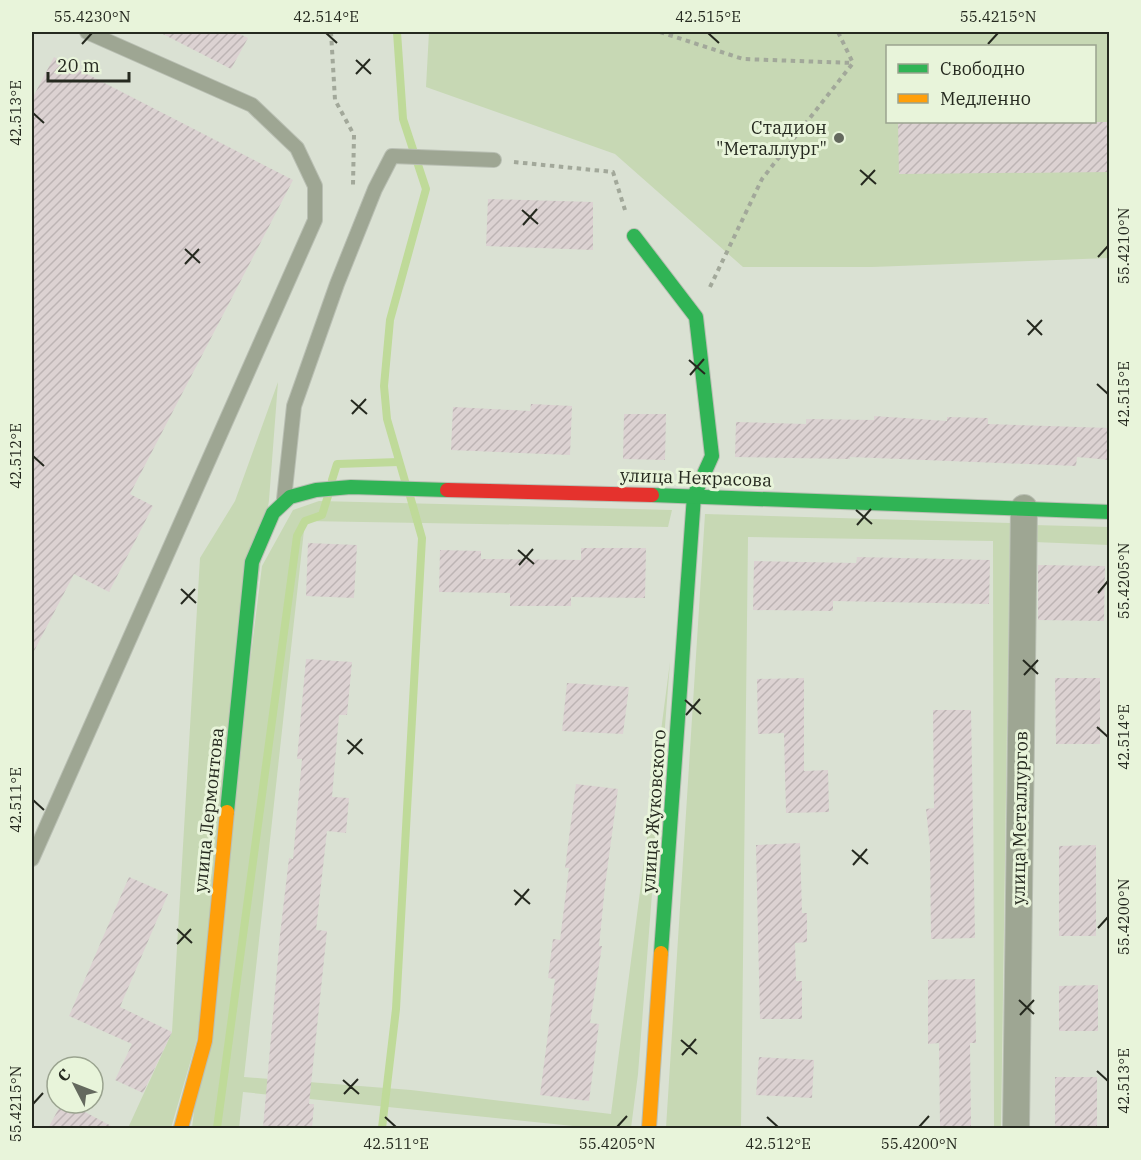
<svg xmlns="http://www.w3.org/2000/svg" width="1141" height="1160" viewBox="0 0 1141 1160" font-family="'IBM Plex Serif',serif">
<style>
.grass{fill:#c7d8b4;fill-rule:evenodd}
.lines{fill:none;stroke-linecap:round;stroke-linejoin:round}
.stream{stroke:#bfda99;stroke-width:8}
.building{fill:url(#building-hatch)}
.lane-casing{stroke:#b9bfb3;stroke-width:16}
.street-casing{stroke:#b9bfb3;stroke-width:28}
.fast-casing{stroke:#b9bfb3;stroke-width:16}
.slow-casing{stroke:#b9bfb3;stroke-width:16}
.jam-casing{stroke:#b9bfb3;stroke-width:16}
.path{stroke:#a2a89a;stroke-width:4;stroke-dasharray:4.5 4.5;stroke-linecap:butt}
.lane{stroke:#9ea693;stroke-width:14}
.street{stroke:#9ea693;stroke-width:26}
.fast{stroke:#30b455;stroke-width:14}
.slow{stroke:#ff9f0a;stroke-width:14}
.jam{stroke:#e5322d;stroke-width:14}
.ticks{fill:none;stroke:#25291f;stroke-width:2}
.poi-dot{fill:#64695e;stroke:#e8f4da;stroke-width:2}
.labels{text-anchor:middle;stroke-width:6;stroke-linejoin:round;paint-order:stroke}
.poi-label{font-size:18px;fill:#25291f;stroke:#e8f4da;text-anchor:end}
.street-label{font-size:18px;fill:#25291f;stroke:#e8f4da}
.neatline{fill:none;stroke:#25291f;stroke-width:2}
.ticks-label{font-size:15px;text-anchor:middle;fill:#25291f}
</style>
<defs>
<pattern id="building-hatch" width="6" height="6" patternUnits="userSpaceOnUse" patternTransform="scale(1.5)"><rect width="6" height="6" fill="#dcd2d2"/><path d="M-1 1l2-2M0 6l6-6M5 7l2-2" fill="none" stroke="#bdb4b4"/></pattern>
</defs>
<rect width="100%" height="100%" fill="#dae1d3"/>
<g class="grass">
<path d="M429 32H1109V258L872 267H743L615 154 426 87ZM888 46H1094V122H888Z"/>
<polygon points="278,382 269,500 197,1039 171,1128 128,1128 172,1032 200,558 235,501"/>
<polygon points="319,501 672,510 668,527 305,521 244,1077 411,1090 611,1114 670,662 638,1074 631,1128 592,1128 243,1092 239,1128 192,1128 262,566 293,510"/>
<polygon points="705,514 1010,523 1001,1128 994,1128 993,541 748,537 741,1128 666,1128"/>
<polygon points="1033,525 1109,527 1109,545 1034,542"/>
</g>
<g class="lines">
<g class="stream">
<polyline points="397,32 403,119 426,189 390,320 384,386 387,419 405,481"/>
<polyline points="332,480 337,464 399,462"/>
<polyline points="217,1128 297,536 305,521 322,515 328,496"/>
<polyline points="382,1128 396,1009 422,538 410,496"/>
</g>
</g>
<g class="building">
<polygon points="159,32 236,32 248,38 231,69"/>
<polygon points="54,57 293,180 130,494 153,506 109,592 74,574 32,655 32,99"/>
<polygon points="898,122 1110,122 1110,172 899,174"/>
<polygon points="488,199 593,202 593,250 486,246"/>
<polygon points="531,404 572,406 570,455 451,450 453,407 530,411"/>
<polygon points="624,414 666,414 665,460 623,459"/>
<polygon points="874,416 947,421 947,417 988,418 988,424 1110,428 1110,460 1077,457 1076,466 850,457 850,459 735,457 736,422 806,424 806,419 874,420"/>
<polygon points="308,543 357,545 354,598 306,596"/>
<polygon points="581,548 646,548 645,598 571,597 571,606 510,606 510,593 439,592 440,550 481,551 481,559 581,560"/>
<polygon points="857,557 990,560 989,604 833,601 833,611 753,610 754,561 856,563"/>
<polygon points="1038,565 1105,566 1104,621 1038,620"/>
<polygon points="306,659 352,662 347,715 339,715 332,797 349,798 346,833 327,831 316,930 327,931 309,1104 314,1104 312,1128 263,1128 280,935 289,858 293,859 302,759 297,759"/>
<polygon points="804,678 804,771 828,770 829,812 786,813 784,733 758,734 757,679"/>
<polygon points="1055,678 1100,678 1100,744 1056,744"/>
<polygon points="567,683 629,687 623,734 562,731"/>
<polygon points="933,710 971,710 975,938 931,939 930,848 926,809 934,808"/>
<polygon points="576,784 618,789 605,886 599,946 602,946 590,1023 599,1024 589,1101 540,1095 555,979 548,978 553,939 560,940 569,868 565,868"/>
<polygon points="800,843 802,913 807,913 807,942 795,943 796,981 802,981 802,1019 760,1019 756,845"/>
<polygon points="1096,845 1096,936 1059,936 1059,846"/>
<polygon points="129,877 168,894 120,1007 172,1032 143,1093 115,1080 132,1044 69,1016"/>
<polygon points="975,979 976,1043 970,1043 971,1126 940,1126 939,1043 928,1044 928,980"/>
<polygon points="1098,985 1098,1031 1059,1031 1059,986"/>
<polygon points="759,1057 814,1060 812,1098 756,1095"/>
<rect x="1055" y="1077" width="42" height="51"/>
<polygon points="62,1103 68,1103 115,1128 48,1128"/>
</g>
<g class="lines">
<defs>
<g id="lane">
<polyline points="284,499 294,406 337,284 375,189 392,156 494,160"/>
<polyline points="32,859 315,220 315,186 297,148 252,105 87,32"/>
</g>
<polyline id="street" points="1016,1128 1024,508"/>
<g id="fast">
<polyline points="634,236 696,317 712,456 694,496 661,953"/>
<polyline points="652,495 1110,512"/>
<polyline points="227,812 252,562 273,513 290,497 316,490 351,487 447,490"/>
</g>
<g id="slow">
<polyline points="181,1128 205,1041 227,812"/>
<polyline points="649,1128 661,953"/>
</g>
<polyline id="jam" points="447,490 652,495"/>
</defs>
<use href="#lane" class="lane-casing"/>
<use href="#street" class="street-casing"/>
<use href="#fast" class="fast-casing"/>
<use href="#slow" class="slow-casing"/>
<use href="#jam" class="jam-casing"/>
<g class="path">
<polyline points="331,32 335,100 354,135 353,185"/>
<polyline points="660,32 743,59 853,63"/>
<polyline points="514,162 613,172 625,210"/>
<polyline points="710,287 762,179 853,63 838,32"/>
</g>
<use href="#lane" class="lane"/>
<use href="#street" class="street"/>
<use href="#fast" class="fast"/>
<use href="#slow" class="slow"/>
<use href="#jam" class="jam"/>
</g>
<path class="ticks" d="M326 33 337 43M708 33 719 43M82 44 92 33M988 44 998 33M356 60 371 74M356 74 370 59M33 113 44 123M860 170 876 184M861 185 875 170M522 210 538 224M523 225 537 209M185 249 200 263M1098 257 1108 246M185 264 199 249M1027 320 1042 335M1028 335 1042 320M689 360 705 374M690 375 704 359M1097 384 1108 394M351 400 367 414M352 414 366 399M33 456 44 466M856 510 872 524M857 525 871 509M518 550 534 564M519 565 533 549M181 589 196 603M1098 593 1108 581M181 604 195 589M1023 660 1038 674M1024 675 1038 660M685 700 701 714M686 715 700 699M1097 727 1108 737M347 740 363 754M348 754 362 739M33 800 44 810M852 850 868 864M853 865 867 849M514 890 530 904M515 905 529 889M1098 928 1108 917M177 929 192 943M177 944 191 929M1019 1000 1034 1014M1020 1015 1034 1000M681 1040 697 1054M682 1055 696 1039M1097 1071 1108 1081M343 1080 359 1094M344 1094 358 1079M33 1104 43 1093M385 1117 396 1127M767 1117 778 1127M617 1127 627 1116M919 1127 929 1116"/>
<circle class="poi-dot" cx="839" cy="138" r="6"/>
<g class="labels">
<g class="poi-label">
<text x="827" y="134">Стадион<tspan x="827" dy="21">"Металлург"</tspan></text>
</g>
<g class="street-label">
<text transform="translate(696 478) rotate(2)" y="6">улица Некрасова</text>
<text transform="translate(209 810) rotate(-84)" y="6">улица Лермонтова</text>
<text transform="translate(654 811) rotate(-86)" y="6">улица Жуковского</text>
<text transform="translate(1020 818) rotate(-89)" y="6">улица Металлургов</text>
</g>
</g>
<rect width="1141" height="1160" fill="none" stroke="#e8f4da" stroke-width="66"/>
<rect x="886" y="45" width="210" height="78" fill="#e8f4da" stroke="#9aa38f" stroke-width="1.5"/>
<rect x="898" y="64" width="30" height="9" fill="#30b455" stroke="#9aa38f" stroke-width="1.5"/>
<text x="940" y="75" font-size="18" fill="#25291f">Свободно</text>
<rect x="898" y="94" width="30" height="9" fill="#ff9f0a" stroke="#9aa38f" stroke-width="1.5"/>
<text x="940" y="105" font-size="18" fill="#25291f">Медленно</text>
<g transform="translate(75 1085) rotate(312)"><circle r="28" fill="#e8f4da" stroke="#9aa38f" stroke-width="1.5"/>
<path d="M0-4.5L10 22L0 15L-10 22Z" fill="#64695e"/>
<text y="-9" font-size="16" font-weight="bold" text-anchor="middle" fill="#25291f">С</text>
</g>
<path d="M48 72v9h81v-9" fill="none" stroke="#25291f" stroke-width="3"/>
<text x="57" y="72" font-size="18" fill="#25291f" stroke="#e8f4da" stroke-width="4.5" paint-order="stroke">20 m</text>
<rect x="33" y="33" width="1075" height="1094" class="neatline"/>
<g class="ticks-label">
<text x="92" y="22">55.4230°N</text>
<text x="326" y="22">42.514°E</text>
<text x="708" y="22">42.515°E</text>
<text x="998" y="22">55.4215°N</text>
<text transform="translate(16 113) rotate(-90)" y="5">42.513°E</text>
<text transform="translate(1124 246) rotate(-90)" y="5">55.4210°N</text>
<text transform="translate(1124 394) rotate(-90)" y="5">42.515°E</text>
<text transform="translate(16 456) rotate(-90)" y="5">42.512°E</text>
<text transform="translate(1124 581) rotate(-90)" y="5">55.4205°N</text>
<text transform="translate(1124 737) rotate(-90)" y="5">42.514°E</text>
<text transform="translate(16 800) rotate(-90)" y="5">42.511°E</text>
<text transform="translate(1124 917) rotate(-90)" y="5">55.4200°N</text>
<text transform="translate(1124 1081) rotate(-90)" y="5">42.513°E</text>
<text transform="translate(16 1104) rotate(-90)" y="5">55.4215°N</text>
<text x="396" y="1149">42.511°E</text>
<text x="617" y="1149">55.4205°N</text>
<text x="778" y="1149">42.512°E</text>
<text x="919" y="1149">55.4200°N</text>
</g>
</svg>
